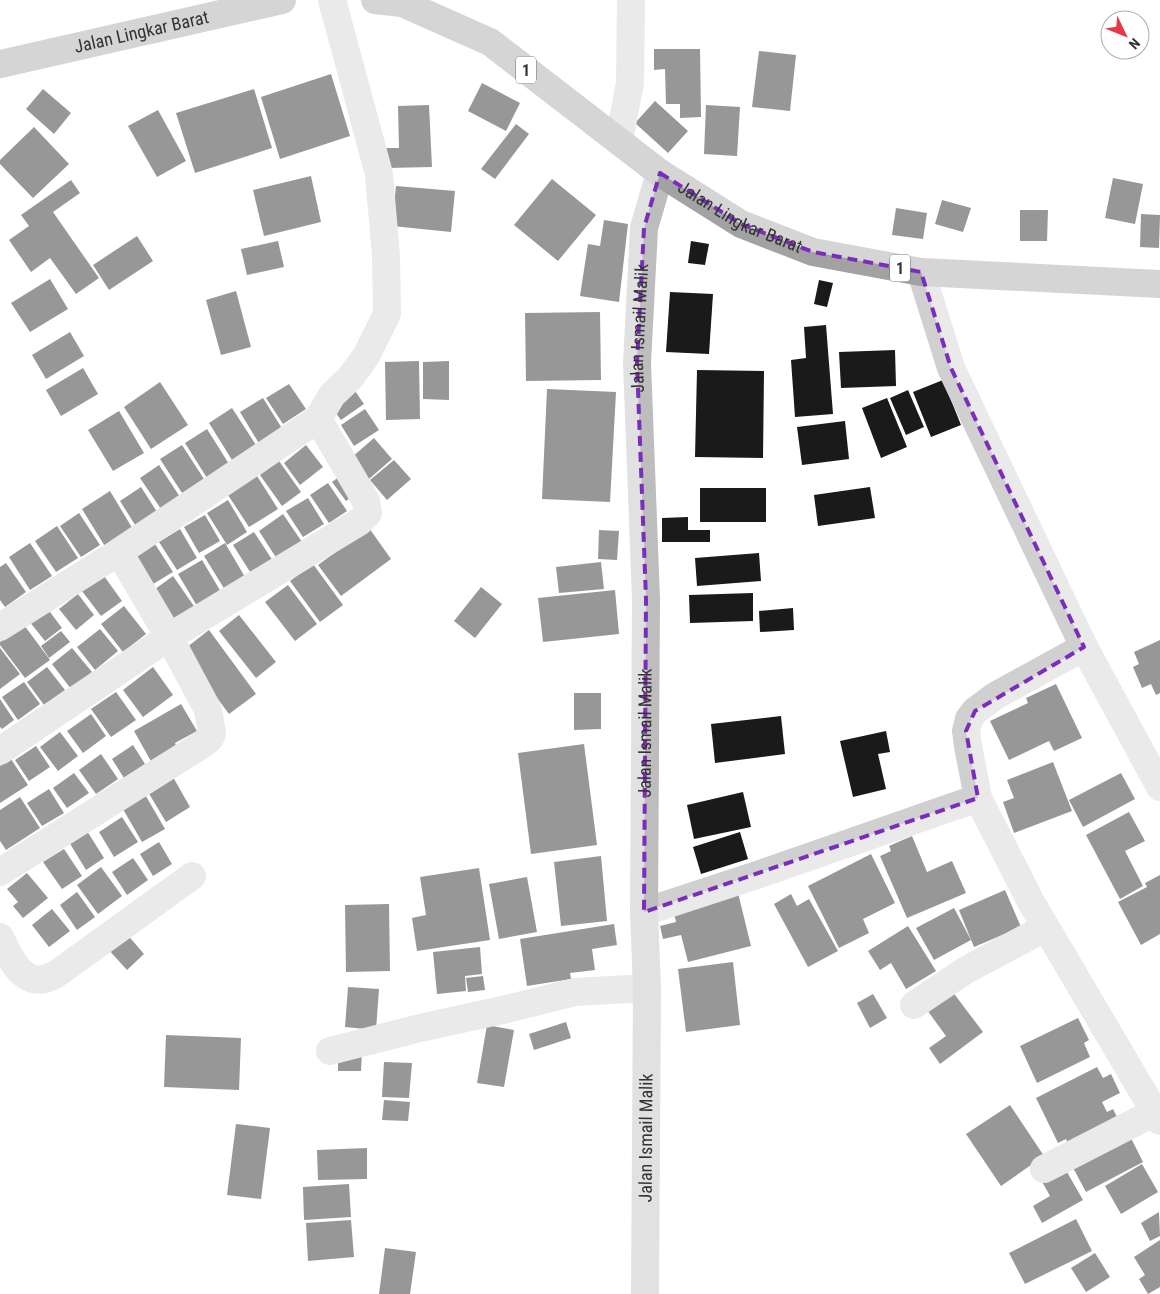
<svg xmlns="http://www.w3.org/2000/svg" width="1160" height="1294" viewBox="0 0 1160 1294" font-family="'Roboto Condensed',sans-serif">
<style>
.building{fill:#1a1a1a}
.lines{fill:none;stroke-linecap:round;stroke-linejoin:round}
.minor{stroke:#d0d0d0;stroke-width:28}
.secondary{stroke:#bdbdbd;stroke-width:28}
.trunk{stroke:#a2a2a2;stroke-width:28}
.marked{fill:none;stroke:#7b2cbf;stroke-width:4;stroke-dasharray:10 6;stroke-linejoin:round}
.labels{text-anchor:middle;stroke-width:5;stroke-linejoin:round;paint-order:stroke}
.shield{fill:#fff;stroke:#707070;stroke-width:1}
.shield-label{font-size:16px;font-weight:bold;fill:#333}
.street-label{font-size:18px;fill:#333;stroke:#fff}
</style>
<rect width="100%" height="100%" fill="#fff"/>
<g class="building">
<polygon points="654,49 700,49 701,117 680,118 680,104 666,104 665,69 654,70"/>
<polygon points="759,51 796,55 790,111 752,107"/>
<polygon points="331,74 350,136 280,159 261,97"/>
<polygon points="482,83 520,103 506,131 468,111"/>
<polygon points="43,89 71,113 54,134 26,109"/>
<polygon points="254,89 272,148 195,173 176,113"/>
<polygon points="655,101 688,131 668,153 635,123"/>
<polygon points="429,105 432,167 387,168 386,148 399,148 398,106"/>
<polygon points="706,105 740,107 737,156 704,154"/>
<polygon points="158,110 186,161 157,177 128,126"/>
<polygon points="516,124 529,134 495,179 481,169"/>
<polygon points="34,127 69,164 33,198 0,164 0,160"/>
<polygon points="311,176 321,222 264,236 253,190"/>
<polygon points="1113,178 1143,184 1135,224 1105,218"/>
<polygon points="552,179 596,215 558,261 514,225"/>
<polygon points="71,180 80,193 53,212 99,278 76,294 50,258 31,272 9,240 29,226 21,215"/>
<polygon points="396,186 455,191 451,232 392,226"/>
<polygon points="942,200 971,208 963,232 935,224"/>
<polygon points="896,208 927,213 923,239 892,235"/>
<polygon points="1020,210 1048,210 1047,241 1020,241"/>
<polygon points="1141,214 1160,215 1159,248 1140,247"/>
<polygon points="604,220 628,224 619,302 580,296 588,244 600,246"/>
<polygon points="137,236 153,261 109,290 93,265"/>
<polygon points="278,241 284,267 247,275 241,249"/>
<polygon points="691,241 709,244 705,265 688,263"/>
<polygon points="50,279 68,309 30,332 11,303"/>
<polygon points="819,280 833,283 827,307 814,304"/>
<polygon points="236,291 251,347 221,355 206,300"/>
<polygon points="670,292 713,294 709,354 666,352"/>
<polygon points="600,312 601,380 526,381 525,313"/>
<polygon points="826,325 833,414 795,417 791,360 806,358 804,327"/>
<polygon points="70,332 84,356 46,379 32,355"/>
<polygon points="895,350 896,386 841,388 839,352"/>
<polygon points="419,361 420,419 386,420 385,362"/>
<polygon points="449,361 449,400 423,399 423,362"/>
<polygon points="83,368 98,394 61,416 46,390"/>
<polygon points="697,370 764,371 763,458 695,457"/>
<polygon points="943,380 961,425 931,437 913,392"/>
<polygon points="160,382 188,425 151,449 124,407"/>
<polygon points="289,384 306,409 283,424 266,398"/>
<polygon points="353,388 364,404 341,420 329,404"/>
<polygon points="547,389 616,392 610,502 542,499"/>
<polygon points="908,390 924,427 906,435 890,398"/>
<polygon points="263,398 283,430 260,445 240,412"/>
<polygon points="887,398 907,447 881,458 862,408"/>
<polygon points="232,408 256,445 232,460 209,423"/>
<polygon points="365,409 379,430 354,446 341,425"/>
<polygon points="119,411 144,453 113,471 88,430"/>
<polygon points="845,421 849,459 802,465 797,427"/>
<polygon points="207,429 229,464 207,478 185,443"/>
<polygon points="374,438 392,459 369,479 351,458"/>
<polygon points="182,445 204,479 182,493 160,459"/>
<polygon points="306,445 323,467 300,485 284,463"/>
<polygon points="394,460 411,479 387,500 370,480"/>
<polygon points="279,461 301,492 282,506 260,475"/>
<polygon points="159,465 180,497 161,509 140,478"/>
<polygon points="343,474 357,493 346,501 332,482"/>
<polygon points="257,476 278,509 249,527 228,495"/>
<polygon points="328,483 347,511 329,523 310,495"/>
<polygon points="141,487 159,515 137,528 120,501"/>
<polygon points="870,487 875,518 818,526 814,495"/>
<rect x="700" y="488" width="66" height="34"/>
<polygon points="110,491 134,531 106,548 82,509"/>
<polygon points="308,498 324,524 303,537 286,511"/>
<polygon points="228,500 247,532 227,545 207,513"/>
<polygon points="79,513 100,545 81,557 60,526"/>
<polygon points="283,514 302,542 277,559 259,531"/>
<polygon points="205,515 220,541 199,553 184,527"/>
<polygon points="688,517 688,530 710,530 710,542 662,542 662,518"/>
<polygon points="57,526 78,558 56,572 35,541"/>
<polygon points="369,528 391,559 341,596 318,565"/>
<polygon points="180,529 197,558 177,570 159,542"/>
<polygon points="599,530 619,531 617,560 598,559"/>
<polygon points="254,532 273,561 252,575 233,545"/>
<polygon points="30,543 52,576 30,590 9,557"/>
<polygon points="225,543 245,577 225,590 204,556"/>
<polygon points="155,544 173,572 153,584 136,557"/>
<polygon points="759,553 761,581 697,586 695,558"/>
<polygon points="202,560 221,592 197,606 178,574"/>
<polygon points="601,562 604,589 559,593 556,567"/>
<polygon points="6,563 26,592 5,607 0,600 0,567"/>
<polygon points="313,564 343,605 320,622 290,581"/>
<polygon points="104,576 122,601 101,616 82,591"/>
<polygon points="173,576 196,609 174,625 151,592"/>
<polygon points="288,585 317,624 295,641 265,602"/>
<polygon points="481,587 502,604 475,638 454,621"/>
<polygon points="615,590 619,634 543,642 538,598"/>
<polygon points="753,593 753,621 690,623 689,595"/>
<polygon points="78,594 94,615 76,630 59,609"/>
<polygon points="124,606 146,634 123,652 101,624"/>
<polygon points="47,608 62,628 45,641 29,621"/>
<polygon points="793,608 794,630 760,632 759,611"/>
<polygon points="239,615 276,662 256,678 219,631"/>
<polygon points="24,625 50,660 25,678 0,645 0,642"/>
<polygon points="100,629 118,651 95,670 77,647"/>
<polygon points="209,630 256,694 229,714 182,651"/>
<polygon points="61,631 70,642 49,658 41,646"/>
<polygon points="1160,640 1160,693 1156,695 1151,684 1142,688 1133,667 1139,664 1134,652"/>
<polygon points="0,648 20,674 0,689"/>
<polygon points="72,648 92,672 71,689 52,664"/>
<polygon points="47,667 65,690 44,705 27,682"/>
<polygon points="153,667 173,695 143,717 123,690"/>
<polygon points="24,682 40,704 18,720 2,697"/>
<polygon points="1056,684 1082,738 1054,751 1049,741 1009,760 990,721 1028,703 1026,698"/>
<polygon points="116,692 136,720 111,737 91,709"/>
<polygon points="574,693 601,693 601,729 574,730"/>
<polygon points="0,699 14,720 2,729 0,727"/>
<polygon points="181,704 197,731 175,743 177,748 152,763 134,731"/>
<polygon points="91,714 106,736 83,753 67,731"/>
<polygon points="781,716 785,754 715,763 711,724"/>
<polygon points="886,731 890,752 878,754 886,789 853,797 840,741"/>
<polygon points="60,732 78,756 58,771 40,747"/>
<polygon points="584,744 597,845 531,854 518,753"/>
<polygon points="133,745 145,764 124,778 112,759"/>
<polygon points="36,746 50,767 29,781 15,760"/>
<polygon points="101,754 118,779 96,794 79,770"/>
<polygon points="11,759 28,785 0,803 0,766"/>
<polygon points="1053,762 1072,811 1014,833 1003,802 1014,798 1007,780"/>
<polygon points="74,773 89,793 67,808 53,788"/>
<polygon points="1121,773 1135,799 1083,827 1069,800"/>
<polygon points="173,777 190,807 166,822 148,792"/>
<polygon points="49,789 64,813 42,826 27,803"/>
<polygon points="143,791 165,829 142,842 120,804"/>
<polygon points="743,792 751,827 694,839 687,805"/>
<polygon points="20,797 40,828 6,850 0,841 0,810"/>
<polygon points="1129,812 1145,841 1125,851 1143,886 1120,899 1086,835"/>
<polygon points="122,817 138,842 114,857 99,832"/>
<polygon points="87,831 104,858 86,870 69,842"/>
<polygon points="740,832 748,859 701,874 693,847"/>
<polygon points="912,836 927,872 952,861 966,893 907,918 880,856 891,851 889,846"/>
<polygon points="159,842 172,864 153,876 140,854"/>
<polygon points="64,849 82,876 62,889 43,862"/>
<polygon points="871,854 895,903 863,919 869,933 839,948 808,886"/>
<polygon points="601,856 607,921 561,926 554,862"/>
<polygon points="133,858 148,880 127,895 112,872"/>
<polygon points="101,867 122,896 98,914 77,885"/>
<polygon points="479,868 490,940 417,951 412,918 426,915 420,877"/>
<polygon points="27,873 48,898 23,918 13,906 18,902 7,889"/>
<polygon points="1160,875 1160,934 1141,945 1118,902 1147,887 1145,883"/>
<polygon points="527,877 537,932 499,939 489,884"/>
<polygon points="1005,890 1021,927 974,947 959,910"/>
<polygon points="77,892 95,917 77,930 60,905"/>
<polygon points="738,893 751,946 688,962 681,935 663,939 660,926 676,922 673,909"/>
<polygon points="791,894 797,906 809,899 838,951 808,967 774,904"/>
<polygon points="389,904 390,971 346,972 345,905"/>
<polygon points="954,908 971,940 934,960 916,928"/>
<polygon points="52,909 70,931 49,947 32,925"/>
<polygon points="614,924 617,945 592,949 595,970 570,973 571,979 527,986 520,939"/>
<polygon points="908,926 936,971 906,989 891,963 880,970 868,951"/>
<polygon points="125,932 144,954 127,970 107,948"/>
<polygon points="480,947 482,974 465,976 466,991 437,994 433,952"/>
<polygon points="733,962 740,1025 686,1032 678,969"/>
<polygon points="483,976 485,990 468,992 466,978"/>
<polygon points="348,987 379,989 376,1030 345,1027"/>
<polygon points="952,991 983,1032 940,1064 929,1048 946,1036 927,1010"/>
<polygon points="873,994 887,1018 870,1028 857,1003"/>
<polygon points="1078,1018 1089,1040 1084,1043 1090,1057 1037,1083 1020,1046"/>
<polygon points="566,1022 571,1038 534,1050 529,1034"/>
<polygon points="487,1025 514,1030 504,1087 477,1083"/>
<polygon points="166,1035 241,1038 239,1090 164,1087"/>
<polygon points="338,1050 362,1051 361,1071 338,1071"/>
<polygon points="384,1062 412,1063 409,1098 382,1097"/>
<polygon points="1097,1067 1103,1078 1111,1074 1120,1093 1102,1102 1107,1112 1113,1109 1122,1127 1072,1152 1066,1139 1058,1143 1036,1098"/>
<polygon points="384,1100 410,1102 408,1121 382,1120"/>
<polygon points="1010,1105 1044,1156 1001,1186 966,1134"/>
<polygon points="236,1124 270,1128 261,1199 227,1195"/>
<polygon points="1129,1134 1143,1162 1086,1192 1071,1164"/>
<polygon points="367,1148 367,1179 318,1180 317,1150"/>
<polygon points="1142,1164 1158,1192 1121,1214 1105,1186"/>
<polygon points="1063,1165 1083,1200 1042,1223 1033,1206 1050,1196 1040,1178"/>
<polygon points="349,1184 351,1217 304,1220 303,1187"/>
<polygon points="1159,1212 1160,1236 1150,1241 1141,1223"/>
<polygon points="1076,1219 1092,1251 1025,1284 1009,1253"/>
<polygon points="351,1220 354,1257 308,1261 306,1223"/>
<polygon points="1160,1240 1160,1287 1148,1294 1139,1279 1145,1275 1134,1257"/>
<polygon points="385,1248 416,1252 410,1294 379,1294"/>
<polygon points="1095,1253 1110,1277 1086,1292 1071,1268"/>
</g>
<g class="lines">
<g class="minor">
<polyline points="619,141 630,83 631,0"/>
<polyline points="921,272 951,368 1084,647 1160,787"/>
<polyline points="318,419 332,395 350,378 366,356 387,314 386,256 379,174 332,0"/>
<polyline points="0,627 119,552 318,419 366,501 368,513 359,522 169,637 0,751"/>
<polyline points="1084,647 995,696 975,711 969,719 966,731 968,746 978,798 1031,902 1160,1121"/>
<polyline points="0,872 203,744 210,738 212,733 208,710 169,637 119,552"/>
<polyline points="644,912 757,875 978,798"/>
<path d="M0 937C9 956 22 987 48 978 53 976 58 973 62 970L192 876"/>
<polyline points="914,1005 966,970 1045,928"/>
<polyline points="330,1051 420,1028 507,1009 575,992 647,988"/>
<polyline points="1044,1169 1155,1112"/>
</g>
<path class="secondary" id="s1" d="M645 1294 647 988 644 912 646 599 637 363 644 228 660 173"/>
<g class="trunk">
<path id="s2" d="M375 0 402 3 490 42 660 173 741 224 813 252 921 272 1160 284"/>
<path id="s3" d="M0 64 282 0"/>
</g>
</g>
<path d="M0 0H1160V1294H0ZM660 173 741 224 813 252 921 272 951 368 1084 647 975 711 966 731 978 798 644 912 646 599 637 363 644 228Z" fill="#fff" fill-opacity=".55" fill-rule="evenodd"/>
<path class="marked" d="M660 173 741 224 813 252 921 272 951 368 1084 647 975 711 966 731 978 798 644 912 646 599 637 363 644 228Z"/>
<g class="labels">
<g class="shield">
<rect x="516" y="56.5" width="20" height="27" rx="4"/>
<rect x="890" y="254.5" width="20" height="27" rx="4"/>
</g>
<g class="shield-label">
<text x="526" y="76">1</text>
<text x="900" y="274">1</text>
</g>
<g class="street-label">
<text dy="6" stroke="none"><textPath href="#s3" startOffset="145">Jalan Lingkar Barat</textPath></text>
<text dy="6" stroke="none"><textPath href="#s2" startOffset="430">Jalan Lingkar Barat</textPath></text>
<text dy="6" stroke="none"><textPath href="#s1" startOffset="966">Jalan Ismail Malik</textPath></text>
<text dy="6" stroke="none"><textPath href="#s1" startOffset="561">Jalan Ismail Malik</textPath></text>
<text dy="6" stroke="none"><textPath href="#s1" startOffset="156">Jalan Ismail Malik</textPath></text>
</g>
</g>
<g transform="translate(1125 35) rotate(133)"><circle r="24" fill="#ffffff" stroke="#adadad"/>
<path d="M0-4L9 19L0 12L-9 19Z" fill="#e63946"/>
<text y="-8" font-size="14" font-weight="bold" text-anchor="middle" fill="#333333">N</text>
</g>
</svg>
